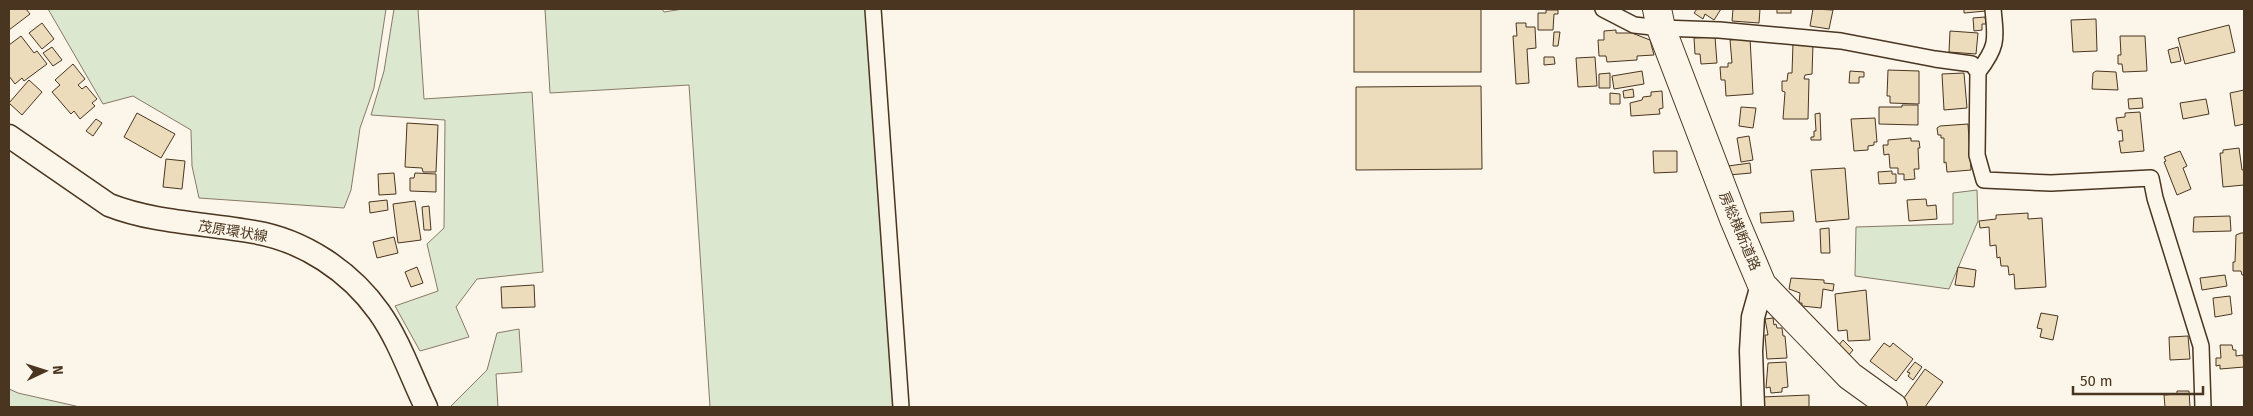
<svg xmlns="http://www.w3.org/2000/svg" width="2253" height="416" viewBox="0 0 2253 416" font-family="'Fira Sans','Noto Sans JP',sans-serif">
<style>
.green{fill:#dce7d0;stroke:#887966}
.building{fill:#ecdcbc;stroke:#4a3520}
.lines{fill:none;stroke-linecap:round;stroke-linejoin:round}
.street-casing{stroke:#4a3520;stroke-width:18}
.secondary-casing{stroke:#4a3520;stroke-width:25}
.highway-casing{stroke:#4a3520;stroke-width:30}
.street{stroke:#fbf6e9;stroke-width:15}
.secondary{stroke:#fbf6e9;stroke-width:22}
.highway{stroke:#fbf6e9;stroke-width:28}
.labels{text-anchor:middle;stroke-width:4;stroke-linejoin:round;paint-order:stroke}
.street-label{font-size:14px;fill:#4a3520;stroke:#fbf6e9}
</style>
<rect width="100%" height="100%" fill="#fbf6e9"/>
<g class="green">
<polygon points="48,9 386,9 374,88 360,128 351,190 344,208 199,198 192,166 191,130 133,96 103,104"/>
<polygon points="394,9 418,9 424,99 532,92 543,272 477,279 456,307 469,337 420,351 395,306 438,291 427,244 444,228 445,120 371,115 384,71"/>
<polygon points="545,9 662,9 664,12 683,9 868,9 896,407 710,407 689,85 550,93"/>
<polygon points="1977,190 1978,221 1949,289 1855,276 1856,227 1953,224 1953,193"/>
<polygon points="519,329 522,372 496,374 498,407 450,407 487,370 497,333"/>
<polygon points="9,389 18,393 80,407 9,407"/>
</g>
<g class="building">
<polygon points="9,9 26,9 30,14 9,30"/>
<rect x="1354" y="9" width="127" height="63"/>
<polygon points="1697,9 1721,9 1714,20 1705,14 1703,19 1694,13"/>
<polygon points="1733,9 1760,9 1759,23 1732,21"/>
<rect x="1777" y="9" width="14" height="4"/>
<polygon points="1813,9 1833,10 1829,29 1810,26"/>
<polygon points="1964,9 1986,9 1986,11 1964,13"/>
<polygon points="1546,10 1558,10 1558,14 1554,14 1553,30 1538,30 1538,13 1546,13"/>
<polygon points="1985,17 1986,24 1982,24 1982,30 1974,31 1973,18"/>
<polygon points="2096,19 2097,51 2073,52 2071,20"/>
<polygon points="42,23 54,39 42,49 29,33"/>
<polygon points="1516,23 1526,23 1526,27 1535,27 1536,48 1527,49 1529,83 1516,84 1513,36 1517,36"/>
<polygon points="2229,25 2235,52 2185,64 2178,38"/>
<polygon points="1616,30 1616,33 1632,33 1650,40 1654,55 1637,56 1637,60 1607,62 1606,56 1599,56 1598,40 1604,40 1604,31"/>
<polygon points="1950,31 1978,33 1976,54 1949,52"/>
<polygon points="1554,32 1560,32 1558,46 1553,46"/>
<polygon points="21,36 34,53 37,51 47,64 24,81 22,78 15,84 9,76 9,45"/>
<polygon points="2120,36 2145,36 2147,71 2123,72 2122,64 2118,64 2118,55 2121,55"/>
<polygon points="1715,37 1717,63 1701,64 1700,54 1695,54 1694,38"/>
<polygon points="1750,38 1753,94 1726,96 1725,80 1721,80 1720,67 1728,67 1728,63 1732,63 1730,40"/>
<polygon points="1793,43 1813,44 1812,74 1805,75 1804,79 1809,79 1808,119 1783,119 1785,92 1782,91 1782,81 1787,81 1788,73 1792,73"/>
<polygon points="52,47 62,60 53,66 43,53"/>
<polygon points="2178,47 2181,61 2171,63 2168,50"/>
<polygon points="1544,57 1554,57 1555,64 1544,65"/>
<polygon points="1595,57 1597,86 1578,87 1576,58"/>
<polygon points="73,64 85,79 78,85 82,89 86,86 97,99 92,103 95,106 80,119 74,111 71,114 52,92 60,85 55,80"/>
<polygon points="1888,70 1919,71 1919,104 1890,103 1890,96 1887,96"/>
<polygon points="1642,71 1644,84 1614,89 1612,76"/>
<polygon points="1850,71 1864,72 1864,77 1859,77 1859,83 1849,83"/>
<polygon points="2096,71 2116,72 2118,90 2092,89 2093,73"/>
<polygon points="1610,73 1610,88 1599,88 1599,74"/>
<polygon points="1964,73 1967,108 1944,110 1942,74"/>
<polygon points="29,80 42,92 22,115 9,103"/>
<polygon points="1481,86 1482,169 1356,170 1356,87"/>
<polygon points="1633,89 1634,97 1624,98 1623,91"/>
<polygon points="2244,90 2244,124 2235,126 2230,93"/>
<polygon points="1662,91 1663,108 1659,109 1660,114 1631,116 1630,103 1642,100 1643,97 1651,96 1651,92"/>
<polygon points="1610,93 1620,94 1620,104 1610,104"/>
<polygon points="2142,98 2143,108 2129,109 2128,99"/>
<polygon points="2206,99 2209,114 2183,119 2180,103"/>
<polygon points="1902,105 1918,105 1918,125 1879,124 1879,107 1902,107"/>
<polygon points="1741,107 1756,108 1753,128 1739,126"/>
<polygon points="2140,112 2144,151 2121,153 2119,141 2123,141 2122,130 2118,131 2116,118 2125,117 2125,113"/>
<polygon points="137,113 175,134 161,158 124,137"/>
<polygon points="1820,113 1821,140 1811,140 1811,137 1814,137 1814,131 1816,131 1815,114"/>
<polygon points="1875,118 1877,142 1874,142 1874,145 1868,146 1868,150 1854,151 1851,119"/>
<polygon points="96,119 102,123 93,136 86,131"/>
<polygon points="407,123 438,125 436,172 423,172 422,168 405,167"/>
<polygon points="1968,124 1971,170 1947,172 1946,162 1944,163 1944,138 1941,138 1941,135 1938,135 1937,128 1940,126"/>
<polygon points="1749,136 1753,160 1741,162 1737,138"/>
<polygon points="1911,138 1911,141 1919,141 1920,148 1918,148 1919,169 1914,169 1915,179 1904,180 1904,174 1898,174 1898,168 1890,168 1889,154 1884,155 1883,145 1888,145 1888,140"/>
<polygon points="2239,148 2242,170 2244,170 2244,185 2223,187 2220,153 2223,153 2223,150"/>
<polygon points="1653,151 1677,151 1677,172 1654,173"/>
<polygon points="2180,151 2187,166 2183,168 2191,189 2177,195 2164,162 2166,161 2164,157"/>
<polygon points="166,159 185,161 182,189 163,187"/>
<polygon points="1750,163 1751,173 1729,175 1728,166"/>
<polygon points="1845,168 1849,219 1816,222 1811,170"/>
<polygon points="1892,171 1892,174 1896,174 1896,183 1879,184 1878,172"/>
<polygon points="394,173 396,194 379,195 378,174"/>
<polygon points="415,173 436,174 436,192 410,191 410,178 414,178"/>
<polygon points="1926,199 1927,206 1936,205 1937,219 1909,221 1907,200"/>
<polygon points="387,200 388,210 370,213 369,202"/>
<polygon points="415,201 421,240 398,243 393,204"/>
<polygon points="429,206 431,230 424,230 422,207"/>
<polygon points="1793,211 1794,221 1761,223 1760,213"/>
<polygon points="2028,213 2028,219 2042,218 2046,287 2015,289 2014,274 2009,275 2008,266 2001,266 2000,257 1997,258 1996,245 1990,246 1989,227 1980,228 1979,221 1996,219 1996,215"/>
<polygon points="2230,216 2231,231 2193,232 2194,217"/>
<polygon points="1829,228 1830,253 1821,253 1820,229"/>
<polygon points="2241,233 2244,233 2244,275 2242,275 2241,271 2233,271 2233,262 2235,262 2236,235"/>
<polygon points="394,237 398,253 377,258 373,242"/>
<polygon points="417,267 423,283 411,287 405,272"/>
<polygon points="1958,267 1976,270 1974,287 1955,285"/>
<polygon points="2225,275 2227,286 2202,290 2200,278"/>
<polygon points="1791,278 1824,280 1824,283 1834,284 1833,291 1823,289 1821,308 1802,306 1802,303 1799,303 1800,293 1789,289"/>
<polygon points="534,285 535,307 502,308 501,287"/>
<polygon points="1866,290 1870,340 1848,341 1847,330 1838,331 1835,294"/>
<polygon points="2230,296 2232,314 2215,317 2213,298"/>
<polygon points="2041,313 2058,316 2053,340 2040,337 2042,329 2037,328"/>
<polygon points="1773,318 1774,325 1776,324 1777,328 1782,328 1783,336 1785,336 1787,358 1767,359 1765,335 1768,335 1765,319"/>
<polygon points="2188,336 2190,359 2170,360 2169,337"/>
<polygon points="1843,340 1853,350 1848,356 1838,346"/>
<polygon points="1884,343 1890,347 1893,343 1913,359 1896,381 1870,361"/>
<polygon points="2220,345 2232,345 2233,350 2236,350 2236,356 2243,355 2244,367 2220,369 2220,365 2216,366 2216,358 2221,358"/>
<polygon points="1786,362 1788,387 1782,388 1782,392 1771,393 1770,387 1766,388 1768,363"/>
<polygon points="1915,362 1922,367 1913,380 1908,376 1910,373 1907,372"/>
<polygon points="1925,369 1943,382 1925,407 1909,407 1901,402"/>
<polygon points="2177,391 2189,391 2190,407 2165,407 2164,395 2177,394"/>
<polygon points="1809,395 1809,407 1762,407 1762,397"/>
</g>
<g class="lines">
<defs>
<g id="street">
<polyline points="873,9 901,407"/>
<polyline points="1603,9 1634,25 1661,28 1719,30 1841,41 1935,59 1972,64 1978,72 1977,155 1984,180 2051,183 2151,178 2155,198 2201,346 2203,407"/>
<path d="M1978 72C1998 46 1996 40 1993 9"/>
</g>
<g id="secondary">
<path d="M9 136 109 205C155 223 205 223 254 232 303 240 350 271 379 312 399 340 411 376 426 407"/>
<polyline points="1753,407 1751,351 1753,317 1762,285"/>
</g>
<polyline id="highway" points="1657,9 1661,28 1734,219 1762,285 1850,376 1893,407"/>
</defs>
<use href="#street" class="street-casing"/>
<use href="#secondary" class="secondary-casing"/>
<use href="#highway" class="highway-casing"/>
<use href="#street" class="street"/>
<use href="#secondary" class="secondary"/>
<use href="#highway" class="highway"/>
</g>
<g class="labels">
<g class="street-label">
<text transform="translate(233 231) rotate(9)" y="5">茂原環状線</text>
<text transform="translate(1740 231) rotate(67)" y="5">房総横断道路</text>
</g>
</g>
<rect width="2253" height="416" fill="none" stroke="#4a3520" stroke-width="20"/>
<g transform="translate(45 371) rotate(86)" stroke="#fbf6e9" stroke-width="4" paint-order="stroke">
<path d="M0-4L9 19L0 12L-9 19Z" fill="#4a3520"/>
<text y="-8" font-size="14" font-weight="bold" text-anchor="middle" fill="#4a3520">N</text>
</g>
<path d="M2073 386v8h130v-8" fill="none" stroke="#4a3520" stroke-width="2.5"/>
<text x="2080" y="386" font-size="15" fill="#4a3520" stroke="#fbf6e9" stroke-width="4" paint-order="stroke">50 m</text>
</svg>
